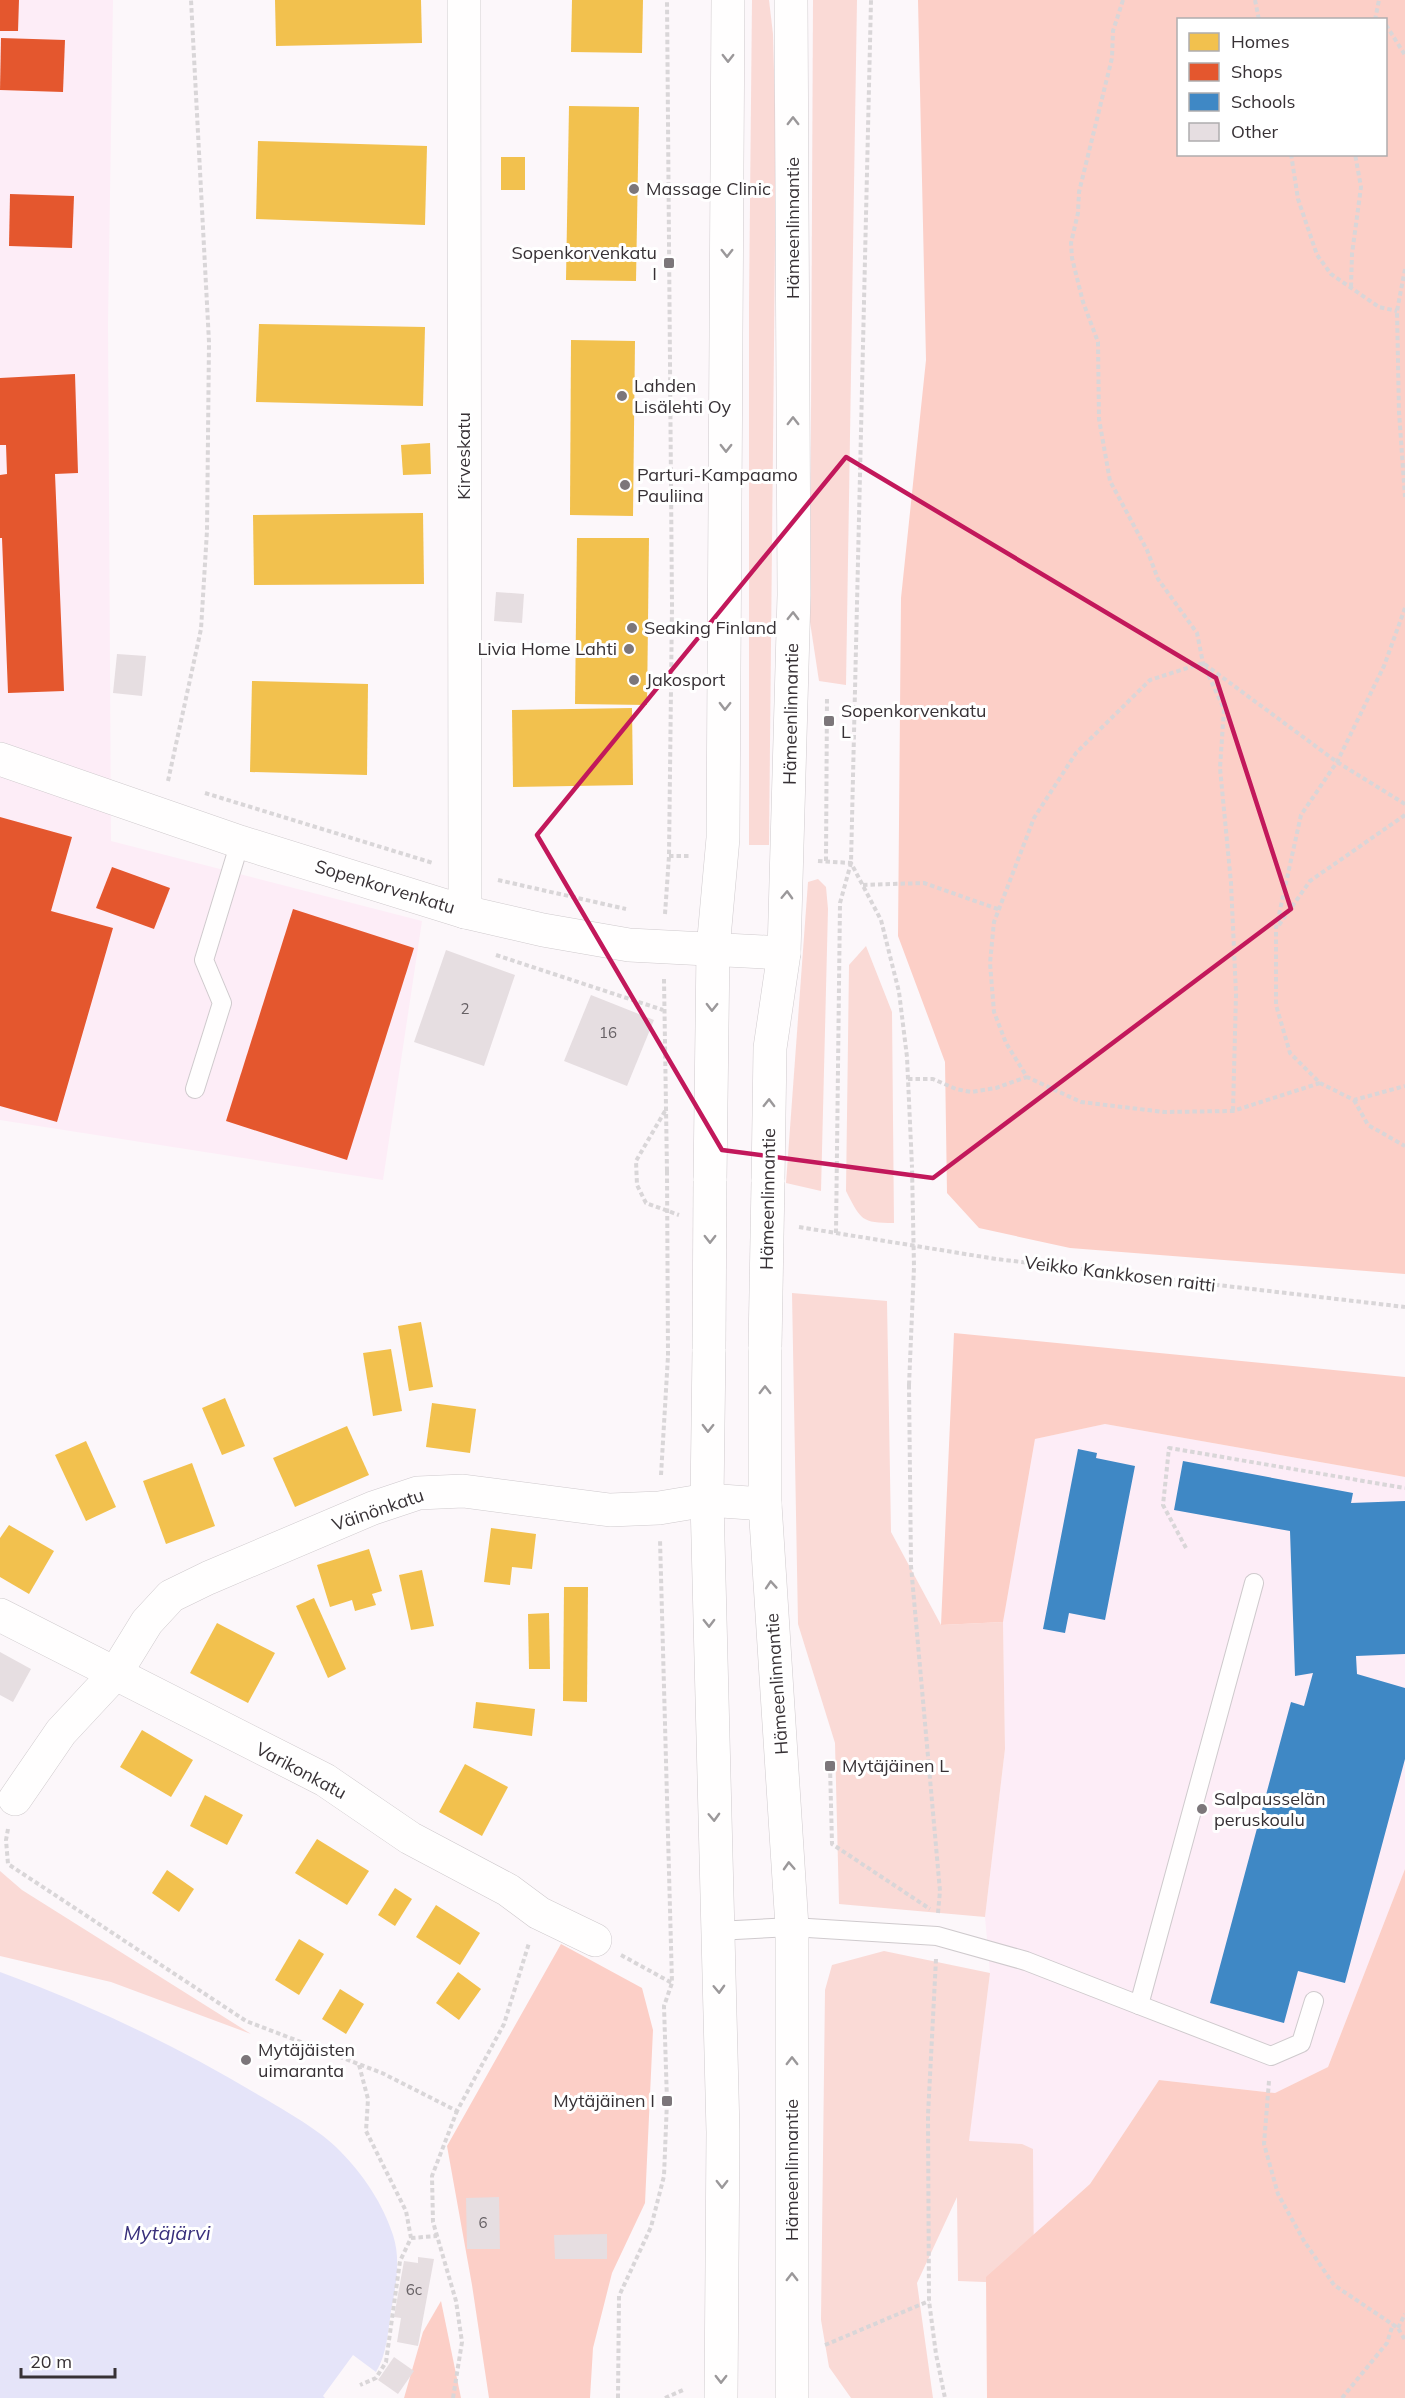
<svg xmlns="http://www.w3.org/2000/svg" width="1405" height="2398" viewBox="0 0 1405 2398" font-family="Mulish,sans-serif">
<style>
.built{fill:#fdedf7}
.green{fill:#fadad6}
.forest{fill:#fccfc7;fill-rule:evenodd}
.water{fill:#e5e4f9}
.homes{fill:#f2c14e}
.shops{fill:#e4572e}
.schools{fill:#3f88c5}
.building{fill:#e6dee1}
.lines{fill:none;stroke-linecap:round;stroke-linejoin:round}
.service-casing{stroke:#cfcacd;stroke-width:20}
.minor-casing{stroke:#cfcacd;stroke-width:34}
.primary-casing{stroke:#cfcacd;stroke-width:34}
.path{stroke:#d9d6d8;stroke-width:4;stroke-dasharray:4.5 3;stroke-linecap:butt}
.service{stroke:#fffefe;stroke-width:18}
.minor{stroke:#fffefe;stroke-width:33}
.primary{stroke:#fffefe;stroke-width:33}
.primary-bridge-casing{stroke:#cfcacd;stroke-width:34;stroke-linecap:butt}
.path-bridge{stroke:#d9d6d8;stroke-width:4;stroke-dasharray:4.5 3;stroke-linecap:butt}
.primary-bridge{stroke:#fffefe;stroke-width:33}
.oneway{stroke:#9b989a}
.marked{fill:none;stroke:#c2185b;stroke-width:4.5;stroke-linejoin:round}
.poi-dot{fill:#7c767a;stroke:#fff;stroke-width:2}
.labels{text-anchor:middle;stroke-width:6;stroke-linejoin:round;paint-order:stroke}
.number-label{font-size:15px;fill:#666064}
.poi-label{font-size:18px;fill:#373135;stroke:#fff;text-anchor:start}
.street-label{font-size:18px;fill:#373135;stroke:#fff}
.water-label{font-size:20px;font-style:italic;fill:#39307c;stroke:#fff}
</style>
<rect width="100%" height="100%" fill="#fcf7fa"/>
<g class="built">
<polygon points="0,0 113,0 108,324 111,841 422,921 383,1180 0,1120"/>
<polygon points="1105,1424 1405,1477 1405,1869 1328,2067 1275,2093 1159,2080 1090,2184 986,2277 963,2185 990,1973 985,1917 1005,1749 1003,1622 1035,1439"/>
</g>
<g class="green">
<polygon points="752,0 769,0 773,34 776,145 769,845 749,845 749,305"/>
<polygon points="813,0 857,0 846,685 819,681 810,622"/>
<polygon points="818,879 826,887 828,909 821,1191 786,1183 808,882"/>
<path d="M866 946 892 1012 894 1223C861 1223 861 1220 846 1191L849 965Z"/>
<polygon points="792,1293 887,1301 891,1532 941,1625 1003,1622 1005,1749 985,1917 839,1904 835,1743 798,1624"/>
<polygon points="0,1871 22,1890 251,2034 111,1982 0,1956"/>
<polygon points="884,1951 990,1973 969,2141 1022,2144 1033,2149 1034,2284 958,2281 957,2197 917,2283 933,2398 851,2398 829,2367 821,2320 825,1990 832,1965"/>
</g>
<g class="forest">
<path d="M918 0H1405V1274L1070 1248 979 1228 947 1193 945 1062 898 936 901 598 926 360ZM1178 20H1386V154H1178Z"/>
<polygon points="954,1333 1405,1377 1405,1477 1105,1424 1035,1439 1003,1622 941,1625"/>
<polygon points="1405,1869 1405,2398 987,2398 986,2277 1090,2184 1159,2080 1275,2093 1328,2067"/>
<polygon points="561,1944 642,1988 653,2030 645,2203 612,2273 593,2348 590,2398 489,2398 472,2285 447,2146"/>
<polygon points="441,2301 461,2398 404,2398 423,2332"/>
</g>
<path class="water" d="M0 1972C91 2005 179 2047 262 2097 287 2112 320 2130 340 2151 363 2174 383 2204 393 2235 401 2259 396 2286 391 2311 388 2331 387 2354 376 2372L353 2355 323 2396 325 2398H0Z"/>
<g class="homes">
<polygon points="275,0 421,0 422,43 276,46"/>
<polygon points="572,0 643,0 642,53 571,52"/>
<polygon points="569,106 639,107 636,281 566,280"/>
<polygon points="258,141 427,146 425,225 256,219"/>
<rect x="501" y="157" width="24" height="33"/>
<polygon points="259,324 425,327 423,406 256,402"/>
<polygon points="571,340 635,341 633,516 570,515"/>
<polygon points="430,443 431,474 403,475 401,445"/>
<polygon points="423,513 424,584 254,585 253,515"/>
<polygon points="577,538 649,538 647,705 575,704"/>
<polygon points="252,681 368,684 367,775 250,772"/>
<polygon points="632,708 633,785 513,787 512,710"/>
<polygon points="421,1322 433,1387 409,1391 398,1326"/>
<polygon points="391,1349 402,1411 373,1416 363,1353"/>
<polygon points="225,1398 245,1446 222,1455 202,1408"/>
<polygon points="432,1403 476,1409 470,1453 426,1447"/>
<polygon points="347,1426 369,1475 295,1507 273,1458"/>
<polygon points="86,1441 116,1507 86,1521 55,1455"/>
<polygon points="192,1463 215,1526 166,1544 143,1481"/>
<polygon points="9,1525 54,1551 29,1594 0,1577 0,1538"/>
<polygon points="491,1528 536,1534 532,1569 512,1567 510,1585 484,1582"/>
<polygon points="369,1549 382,1591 372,1594 376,1605 355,1611 352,1600 330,1607 317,1565"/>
<polygon points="422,1570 434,1626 411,1630 399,1575"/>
<polygon points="564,1587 588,1587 587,1702 563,1701"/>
<polygon points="314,1598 346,1669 328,1678 296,1606"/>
<polygon points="549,1613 550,1669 529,1669 528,1614"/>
<polygon points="217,1623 275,1653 248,1703 190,1673"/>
<polygon points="476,1702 535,1709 532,1736 473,1728"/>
<polygon points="142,1730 193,1760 171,1797 120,1767"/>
<polygon points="465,1764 508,1787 482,1836 439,1812"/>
<polygon points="205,1795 243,1815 227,1845 190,1826"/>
<polygon points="317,1839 369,1871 347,1905 295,1873"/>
<polygon points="167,1870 194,1889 179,1912 152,1893"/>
<polygon points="395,1888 412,1899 395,1926 378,1915"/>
<polygon points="436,1905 480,1933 460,1965 416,1937"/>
<polygon points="299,1939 324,1954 299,1995 275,1980"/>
<polygon points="458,1972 481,1989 459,2020 436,2003"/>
<polygon points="340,1989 364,2004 346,2034 322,2019"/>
</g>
<g class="shops">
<polygon points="0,0 19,0 18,31 0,31"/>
<polygon points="1,38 65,40 63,92 0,90"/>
<polygon points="10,194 74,196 72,248 9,246"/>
<polygon points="75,374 78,473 55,474 64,691 8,693 2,538 0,538 0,475 7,474 6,445 0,445 0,378"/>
<polygon points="0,817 72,837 51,911 113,928 57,1122 0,1106"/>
<polygon points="112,867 170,888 154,929 96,908"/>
<polygon points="293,909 414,948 347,1160 226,1121"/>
</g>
<g class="schools">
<polygon points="1078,1449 1097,1453 1096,1458 1135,1466 1105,1620 1069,1613 1065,1633 1043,1629"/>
<polygon points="1183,1461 1353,1493 1351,1503 1405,1501 1405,1654 1356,1656 1357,1674 1405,1688 1405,1759 1345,1983 1298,1971 1284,2023 1210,2003 1291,1702 1304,1706 1313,1673 1295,1676 1290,1531 1174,1510"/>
</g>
<g class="building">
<polygon points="496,592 524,594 522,623 494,621"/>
<polygon points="117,654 146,656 142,696 113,693"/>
<polygon points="446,950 515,975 484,1066 414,1042"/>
<polygon points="591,995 654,1020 627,1086 564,1061"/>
<polygon points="0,1652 31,1669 13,1702 0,1695"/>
<polygon points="499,2197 500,2249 467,2249 466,2198"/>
<polygon points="607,2234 607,2259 555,2259 554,2235"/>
<polygon points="418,2257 434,2259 418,2346 397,2342 401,2318 394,2317 404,2261 418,2263"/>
<polygon points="394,2357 414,2371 398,2394 378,2380"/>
</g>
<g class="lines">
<defs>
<g id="service">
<polyline points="195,1089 222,1003 204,960 240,842"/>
<polyline points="717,1931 792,1927 937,1936 1026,1961 1139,2005 1254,1583"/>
<polyline points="1139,2005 1271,2056 1301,2043 1314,2001"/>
</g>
<g id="minor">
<polyline points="464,0 465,912"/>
<polyline points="0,759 240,842 465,912 543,930 629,945 784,953"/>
<polyline points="0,1615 325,1780 410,1838 508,1890 539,1913 595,1940"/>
<polyline points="15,1799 61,1732 115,1674 147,1622 171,1596 208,1578 373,1508 418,1493 463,1491 610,1510 659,1508 707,1500 765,1504"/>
</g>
<g id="primary">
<polyline points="710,1181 713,949 723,838 728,0"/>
<polyline points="768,1182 770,1048 784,953 794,595 791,0"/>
<polyline points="765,1347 765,1504 792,1927 792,2398"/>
<polyline points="709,1349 707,1500 723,2132 721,2398"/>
</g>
</defs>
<use href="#service" class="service-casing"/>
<use href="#minor" class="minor-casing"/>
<use href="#primary" class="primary-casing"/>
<g class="path">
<polyline points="1123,0 1113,31 1112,58 1079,192 1078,213 1071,243 1072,258 1083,302 1098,342 1099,419 1110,481 1147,550 1158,579 1197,633 1203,663 1224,709 1220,768 1231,883 1236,994 1233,1111"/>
<polyline points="1255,0 1259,20"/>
<polyline points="1375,20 1379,0"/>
<polyline points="1386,25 1405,55"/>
<polyline points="1291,154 1298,199 1317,255 1331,274 1379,307 1397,311"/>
<polyline points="1405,269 1397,311 1399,412 1405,497"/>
<polyline points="1351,287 1352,254 1361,187 1355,154"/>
<polyline points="1405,608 1384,666 1337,762 1301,815 1276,928 1276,1005 1290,1053 1320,1083 1354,1100 1405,1086"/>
<polyline points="168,781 201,629 207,531 209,342 191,0"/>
<polyline points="205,793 433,863"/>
<polyline points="669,856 691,856"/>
<polyline points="818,861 851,863 881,920 899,992 907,1057 912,1167"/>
<polyline points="826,861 827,696"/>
<polyline points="498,880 626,909"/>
<polyline points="863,885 924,883 998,909"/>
<polyline points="665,914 669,856 672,606 667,0"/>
<polyline points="1279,925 1310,881 1405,815"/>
<polyline points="496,955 663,1010"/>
<polyline points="664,979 667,1171"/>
<polyline points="908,1079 933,1079 956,1089 971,1092 996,1088 1027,1077"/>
<polyline points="1320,1083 1233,1111 1164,1112 1081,1102 1027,1077 1006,1043 994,1012 990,963 994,922 1034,818 1076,753 1150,680 1203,663 1337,762 1405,804"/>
<polyline points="1354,1100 1368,1125 1405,1146"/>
<polyline points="665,1111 636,1161 637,1185 646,1203 679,1215"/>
<polyline points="799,1227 996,1259 1405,1307"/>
<polyline points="836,1233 840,903 851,863 871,0"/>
<polyline points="909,1385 911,1566 940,1891 938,1913"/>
<polyline points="661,1475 668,1356"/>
<polyline points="1186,1548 1163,1505 1169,1448 1405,1488"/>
<polyline points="830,1766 832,1844 930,1909"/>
<polyline points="8,1829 6,1840 8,1864 246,2021 382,2073 457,2111 504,2024 529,1943"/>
<polyline points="621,1955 672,1983"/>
<polyline points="936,1959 928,2115 929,2301 936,2354 945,2398"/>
<polyline points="359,2065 368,2099 366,2131 406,2211 411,2238 400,2261 386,2362 376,2378 360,2385"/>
<polyline points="1269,2081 1264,2144 1278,2194 1304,2241 1334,2285 1398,2328 1405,2340"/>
<polyline points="411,2238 437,2236"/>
<polyline points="1398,2328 1405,2314"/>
<polyline points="825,2345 929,2301"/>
<polyline points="453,2398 462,2342 456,2301 433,2222 432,2176 457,2111"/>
<polyline points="618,2398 619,2296 651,2227 664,2176 667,2101 664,2006 672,1983 660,1539"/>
<polyline points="665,2398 683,2390"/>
<polyline points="1342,2398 1387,2343 1393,2324"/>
</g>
<use href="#service" class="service"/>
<use href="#minor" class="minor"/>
<use href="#primary" class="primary"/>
<defs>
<g id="primary-bridge">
<polyline points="765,1347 768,1182"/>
<polyline points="709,1349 710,1181"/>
</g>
</defs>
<use href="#primary-bridge" class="primary-bridge-casing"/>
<g class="path-bridge">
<polyline points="667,1171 668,1356"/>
<polyline points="909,1385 914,1267 912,1167"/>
</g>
<use href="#primary-bridge" class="primary-bridge"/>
</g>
<defs><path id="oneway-chevron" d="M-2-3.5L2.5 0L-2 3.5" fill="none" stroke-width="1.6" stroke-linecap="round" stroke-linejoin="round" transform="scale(1.5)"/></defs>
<g class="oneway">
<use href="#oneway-chevron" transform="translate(728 58) rotate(90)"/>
<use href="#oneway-chevron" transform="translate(793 121) rotate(-90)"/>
<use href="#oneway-chevron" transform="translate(727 253) rotate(90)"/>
<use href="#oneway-chevron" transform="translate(793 421) rotate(-90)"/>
<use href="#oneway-chevron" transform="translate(726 448) rotate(90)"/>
<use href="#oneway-chevron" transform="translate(793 616) rotate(-89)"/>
<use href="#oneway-chevron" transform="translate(725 706) rotate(91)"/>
<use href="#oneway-chevron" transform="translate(787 895) rotate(-88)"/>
<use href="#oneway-chevron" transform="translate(712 1007) rotate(91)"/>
<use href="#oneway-chevron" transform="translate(769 1103) rotate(-89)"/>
<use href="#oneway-chevron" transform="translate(710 1239) rotate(90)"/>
<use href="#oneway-chevron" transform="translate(765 1390) rotate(-90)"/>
<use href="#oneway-chevron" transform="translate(708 1428) rotate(91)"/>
<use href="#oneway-chevron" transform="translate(771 1585) rotate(-94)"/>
<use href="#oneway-chevron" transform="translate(709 1623) rotate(89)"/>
<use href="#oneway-chevron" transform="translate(714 1817) rotate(88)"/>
<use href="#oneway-chevron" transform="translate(789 1866) rotate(-93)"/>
<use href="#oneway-chevron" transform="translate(719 1989) rotate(88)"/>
<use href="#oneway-chevron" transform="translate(792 2061) rotate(-90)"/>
<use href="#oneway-chevron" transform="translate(722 2184) rotate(90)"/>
<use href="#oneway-chevron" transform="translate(792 2277) rotate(-90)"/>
<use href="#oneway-chevron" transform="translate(721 2379) rotate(90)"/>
</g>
<path class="marked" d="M846 457 1216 678 1291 909 933 1178 722 1150 537 835Z"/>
<g class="poi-dot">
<circle cx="634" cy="189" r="6"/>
<rect x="663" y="257" width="12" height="12" rx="3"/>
<circle cx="622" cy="396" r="6"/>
<circle cx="625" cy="485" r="6"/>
<circle cx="632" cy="628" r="6"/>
<circle cx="629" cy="649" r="6"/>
<circle cx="634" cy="680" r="6"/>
<rect x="823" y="715" width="12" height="12" rx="3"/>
<rect x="824" y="1760" width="12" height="12" rx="3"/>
<circle cx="1202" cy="1809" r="6"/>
<circle cx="246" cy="2060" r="6"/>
<rect x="661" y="2095" width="12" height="12" rx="3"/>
</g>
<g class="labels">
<g class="number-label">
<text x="465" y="1014">2</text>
<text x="608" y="1038">16</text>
<text x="483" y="2228">6</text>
<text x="414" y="2295">6c</text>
</g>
<g class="poi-label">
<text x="646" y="195">Massage Clinic</text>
<text x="657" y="259" text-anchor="end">Sopenkorvenkatu<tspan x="657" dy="21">I</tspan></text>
<text x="634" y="392">Lahden<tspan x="634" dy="21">Lisälehti Oy</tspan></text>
<text x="637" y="481">Parturi-Kampaamo<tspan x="637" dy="21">Pauliina</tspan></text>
<text x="644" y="634">Seaking Finland</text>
<text x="617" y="655" text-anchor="end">Livia Home Lahti</text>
<text x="646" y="686">Jakosport</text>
<text x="841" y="717">Sopenkorvenkatu<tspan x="841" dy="21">L</tspan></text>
<text x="842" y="1772">Mytäjäinen L</text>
<text x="1214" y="1805">Salpausselän<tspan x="1214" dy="21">peruskoulu</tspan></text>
<text x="258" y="2056">Mytäjäisten<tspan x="258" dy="21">uimaranta</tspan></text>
<text x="655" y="2107" text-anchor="end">Mytäjäinen I</text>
</g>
<g class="street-label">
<text transform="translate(793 228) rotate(-90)" y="6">Hämeenlinnantie</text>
<text transform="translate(464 456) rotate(-90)" y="6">Kirveskatu</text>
<text transform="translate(791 714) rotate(-89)" y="6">Hämeenlinnantie</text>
<text transform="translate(385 887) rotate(17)" y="6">Sopenkorvenkatu</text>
<text transform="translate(768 1199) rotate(-89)" y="6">Hämeenlinnantie</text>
<text transform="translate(1120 1274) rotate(7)" y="6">Veikko Kankkosen raitti</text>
<text transform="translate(378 1510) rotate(-19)" y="6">Väinönkatu</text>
<text transform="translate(777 1684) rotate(-94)" y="6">Hämeenlinnantie</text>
<text transform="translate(301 1771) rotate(28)" y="6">Varikonkatu</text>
<text transform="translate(792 2170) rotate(-90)" y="6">Hämeenlinnantie</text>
</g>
<g class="water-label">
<text x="167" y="2240">Mytäjärvi</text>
</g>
</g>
<rect x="1177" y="18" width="210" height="138" fill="#ffffff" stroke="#afadae" stroke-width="1.5"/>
<rect x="1189" y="33" width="30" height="18" fill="#f2c14e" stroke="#afadae" stroke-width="1.5"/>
<text x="1231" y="48" font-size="18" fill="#373135">Homes</text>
<rect x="1189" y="63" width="30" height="18" fill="#e4572e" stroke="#afadae" stroke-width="1.5"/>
<text x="1231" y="78" font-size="18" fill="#373135">Shops</text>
<rect x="1189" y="93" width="30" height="18" fill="#3f88c5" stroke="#afadae" stroke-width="1.5"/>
<text x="1231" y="108" font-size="18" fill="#373135">Schools</text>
<rect x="1189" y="123" width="30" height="18" fill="#e6dee1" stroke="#afadae" stroke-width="1.5"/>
<text x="1231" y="138" font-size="18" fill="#373135">Other</text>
<path d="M21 2368v9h94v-9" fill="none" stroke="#373135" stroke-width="3"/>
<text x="30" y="2368" font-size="18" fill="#373135" stroke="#ffffff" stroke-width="4.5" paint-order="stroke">20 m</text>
</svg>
